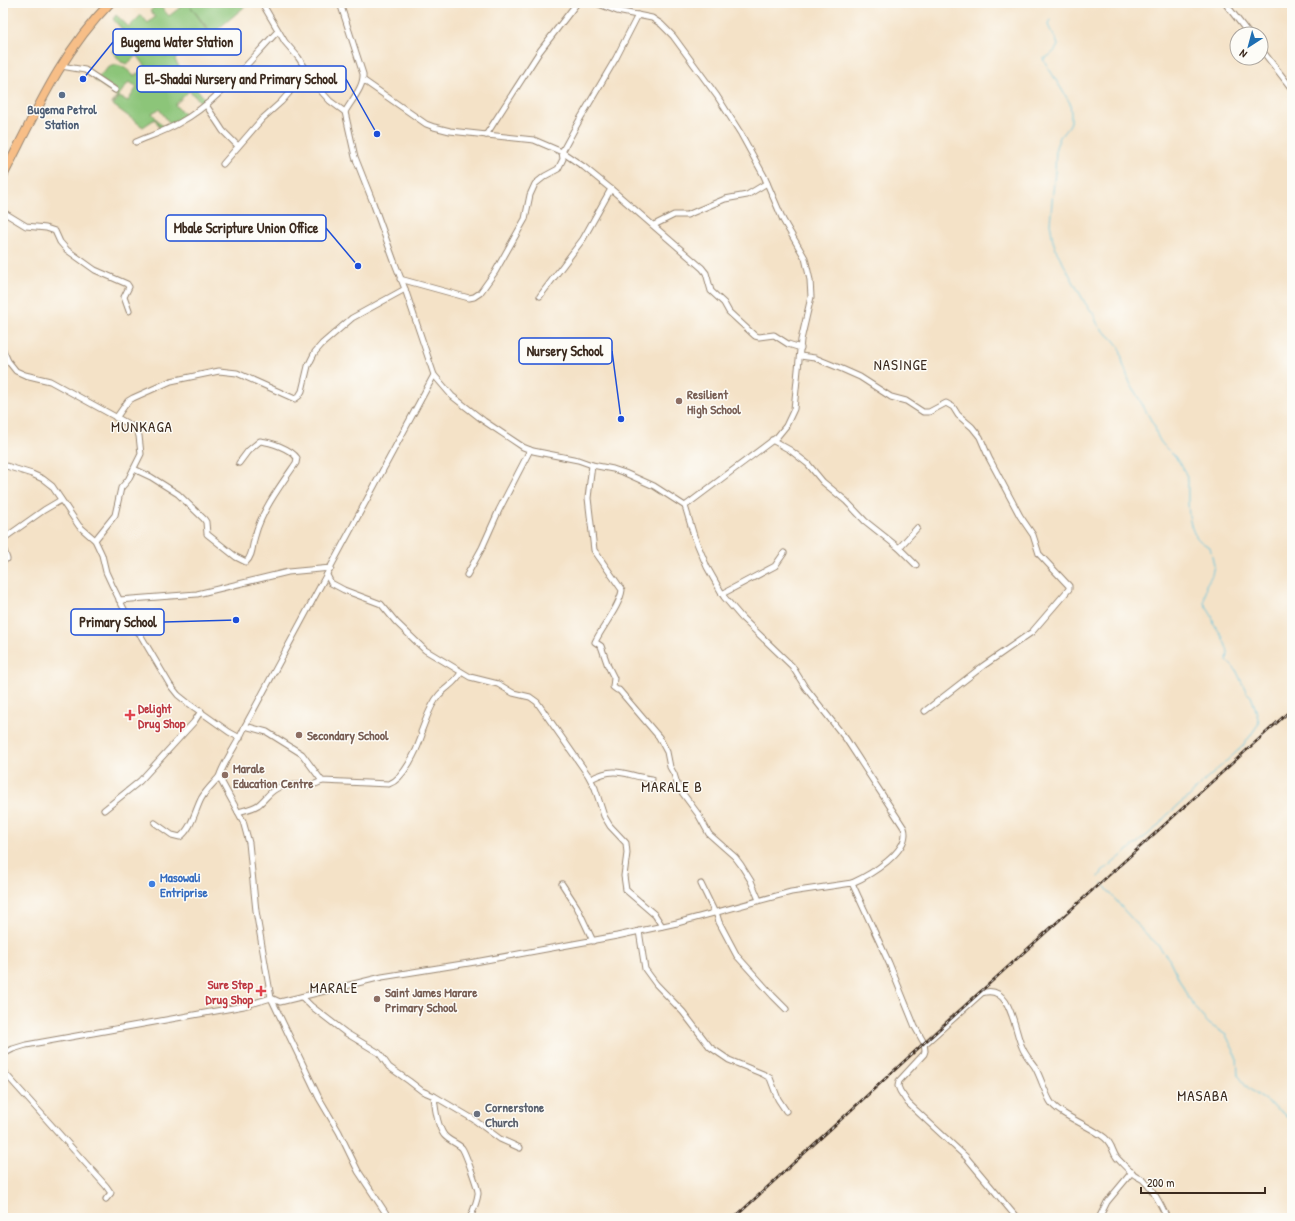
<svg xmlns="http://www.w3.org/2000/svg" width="1295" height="1221" viewBox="0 0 1295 1221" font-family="'Patrick Hand',sans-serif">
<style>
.green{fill:#8cc579;stroke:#64784c}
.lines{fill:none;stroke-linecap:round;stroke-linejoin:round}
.stream{stroke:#60c3de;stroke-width:1}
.street-casing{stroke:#988672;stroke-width:7}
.primary-casing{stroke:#988672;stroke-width:10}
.street{stroke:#fff;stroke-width:5}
.primary{stroke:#f7be87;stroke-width:8}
.rail-casing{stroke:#3b2a1e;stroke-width:2.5}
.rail{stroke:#fdfcf7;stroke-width:1;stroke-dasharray:3;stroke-linecap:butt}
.service-dot{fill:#5c6f8a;stroke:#fdfcf7;stroke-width:1.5}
.education-dot{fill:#8d6e63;stroke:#fdfcf7;stroke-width:1.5}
.health-dot{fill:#e0444e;stroke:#fdfcf7;stroke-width:1.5}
.shop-dot{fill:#3f7fe0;stroke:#fdfcf7;stroke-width:1.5}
.worship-dot{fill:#6b7280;stroke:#fdfcf7;stroke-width:1.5}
.labels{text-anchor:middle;stroke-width:3;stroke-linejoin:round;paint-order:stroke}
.service-label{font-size:13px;font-weight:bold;fill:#4e5e75;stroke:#fdfcf7}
.education-label{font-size:13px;font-weight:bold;fill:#785e54;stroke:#fdfcf7;text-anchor:start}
.health-label{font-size:13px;font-weight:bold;fill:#be3a42;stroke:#fdfcf7;text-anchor:start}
.shop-label{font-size:13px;font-weight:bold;fill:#366cbe;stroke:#fdfcf7;text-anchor:start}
.worship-label{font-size:13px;font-weight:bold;fill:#5b616d;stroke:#fdfcf7;text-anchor:start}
.quarter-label{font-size:15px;letter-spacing:1px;fill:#3b2a1e;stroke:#fdfcf7}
.leader{fill:none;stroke:#1d4ed8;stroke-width:1.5}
.callout-dot{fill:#1d4ed8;stroke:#fdfcf7;stroke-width:1.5}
.callout{fill:#fdfcf7;stroke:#1d4ed8;stroke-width:1.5}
.callout-label{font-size:14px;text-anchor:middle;font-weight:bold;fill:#3b2a1e}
</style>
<rect width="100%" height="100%" fill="#fdfcf7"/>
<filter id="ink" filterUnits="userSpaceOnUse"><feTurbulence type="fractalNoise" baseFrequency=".025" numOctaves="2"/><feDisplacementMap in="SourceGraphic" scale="8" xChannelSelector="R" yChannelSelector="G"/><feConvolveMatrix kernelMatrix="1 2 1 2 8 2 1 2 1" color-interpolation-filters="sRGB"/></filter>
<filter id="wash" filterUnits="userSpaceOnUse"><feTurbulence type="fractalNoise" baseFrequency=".012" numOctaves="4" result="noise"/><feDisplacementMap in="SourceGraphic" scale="16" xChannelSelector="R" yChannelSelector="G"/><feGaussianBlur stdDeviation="0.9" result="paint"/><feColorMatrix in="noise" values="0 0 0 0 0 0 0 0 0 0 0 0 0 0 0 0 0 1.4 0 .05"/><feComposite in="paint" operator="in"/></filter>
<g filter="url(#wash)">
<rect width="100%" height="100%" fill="#f4e2c7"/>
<path class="green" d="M186 3 189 4 191 3H249L212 34 191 7 216 42 201 55 184 37 173 48 179 54 175 60 184 74 207 101 203 104 189 91 175 105 186 116 171 125 159 109 152 113 159 122 165 128 161 130 155 119 143 127 113 105 119 97 128 101 137 87 129 82 112 104 117 96 93 79 115 93 117 91 98 78C112 61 119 61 134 76L146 67 137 55 127 64 121 62 112 51 125 41 127 35 113 19 116 15 129 27 141 15 148 23 155 17 150 11 158 4 169 16Z"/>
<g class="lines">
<g class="stream">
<path d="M1051 20 1048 25C1051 33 1056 37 1058 45 1055 52 1050 56 1043 59L1070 103 1071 113V122L1069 126 1060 137 1056 147 1055 171 1050 223 1053 241 1057 252 1085 303 1093 313 1097 323 1100 328 1112 338 1120 348 1123 364 1130 383 1155 427C1158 446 1170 449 1180 463 1183 468 1186 474 1188 480 1188 497 1186 527 1199 540 1202 543 1206 545 1210 547L1214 565 1212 575 1206 585 1204 603 1212 616 1214 624 1222 636 1226 646 1228 652 1227 661 1236 670 1247 693 1251 696 1256 710 1259 723 1244 745 1196 789 1188 798 1182 802 1165 817 1157 827 1103 871 1099 877"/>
<polyline points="1102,883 1123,909 1142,930 1156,943 1169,959 1187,995 1198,1012 1209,1024 1226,1035 1237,1057 1238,1075 1248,1088 1292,1120"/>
</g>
</g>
</g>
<g filter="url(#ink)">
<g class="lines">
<defs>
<g id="street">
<polyline points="262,3 285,42 298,57 319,89 330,101 345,112"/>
<path d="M340 3 363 74C364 87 351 101 345 112L355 157 372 200 394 261 405 289 434 375 245 726C238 744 225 759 219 777L243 821 249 843 256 911 271 998 319 1098 339 1132 358 1171 389 1218"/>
<polyline points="1225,3 1249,34"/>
<polyline points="1261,49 1292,89"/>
<polyline points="61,66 85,70 115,90"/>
<polyline points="363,80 426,124 434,127 450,131 534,140 562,152 584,167 611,189 702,268 706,273 711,291 724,303 729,312 755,336 759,337 774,335 788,344 801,348"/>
<polyline points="206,105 223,131 238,146"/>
<polyline points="486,135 540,51 577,3"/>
<path d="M136 142C150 136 166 131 179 123 218 102 247 63 278 31"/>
<polyline points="223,164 262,119 281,102 289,93 297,77 307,72"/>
<polyline points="3,212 26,226 46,228 55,231 60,242 67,250 95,270 127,284 129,287 124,297 129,311"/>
<polyline points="654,225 674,215 687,215 725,199 747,195 767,183"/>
<polyline points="400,279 469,298 474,297 480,293 495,272 525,219 530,195 535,184 545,176 558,169 563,159 562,152 580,119 616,58 638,15"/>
<polyline points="540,296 583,239 611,189"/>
<polyline points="3,350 8,361 16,371 25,375 50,381 134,427 137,431 139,436 141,454 128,480 121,488 115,515 95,540"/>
<polyline points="800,356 815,358 842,369 860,377 891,397 906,401 923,412 929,412 946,403 953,407 958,415 972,427 980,437 989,458 1020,516 1033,535 1039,554 1069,586 1069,589 1032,632 983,666 925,711"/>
<polyline points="434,375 452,396 484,421 523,447 533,451 578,460 592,465 613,469 625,473 654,486 685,506 777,437 786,426 794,409 801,340 811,297 810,280 805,258 783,220 764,176 741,134 717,96 673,36 661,24 652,18 617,11 596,3"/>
<polyline points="116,418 128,401 133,398 171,381 219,371 237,373 295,399 299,396 302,391 308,366 315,352 322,344 352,318 405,289"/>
<polyline points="772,440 790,450 808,464 823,482 846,501 865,521 899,548 916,565"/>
<polyline points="3,465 32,474 43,479 52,486 79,526 95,540 102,555 106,572 112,585 130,621 141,636 170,685 178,695 188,703 229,732 240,738"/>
<path d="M592 465 588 498 594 550 622 590C620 606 602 627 595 642L601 646 608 666 614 678 613 687 617 690H619L659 737 667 752 670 767 674 774 678 787 698 814 709 834 735 857 741 865 751 881 759 900"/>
<path d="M134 469 151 477 178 494 204 519 206 522 207 534 236 557 246 562C253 556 252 545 255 536 262 510 280 486 296 463L297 458C291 449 271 442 260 441L248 451 239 463"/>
<path d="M685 506 694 536 707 567 724 597 742 618 792 666 805 687 846 739 904 828C912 851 868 876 852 883"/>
<polyline points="3,539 44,510 61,500"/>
<polyline points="3,547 7,559"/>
<polyline points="899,548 917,528"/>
<polyline points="327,575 331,583 344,590 381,604 396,622 425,650 470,677 498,684 513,693 530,697 537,702 588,775 595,788 604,816 610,826 626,843 627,853 624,876 626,890 655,915 662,926"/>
<polyline points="467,575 482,548 499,510 530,450"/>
<polyline points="722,594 775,566 784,553"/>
<polyline points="119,600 197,594 288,572 331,568"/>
<path d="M245 726 267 732 302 754 322 781 389 784C404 779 417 750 422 735L421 732C426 720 430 705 439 695 446 687 457 682 461 672"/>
<path d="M591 779C618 765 625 776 652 779"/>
<polyline points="104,810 140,781 194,722 201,711"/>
<path d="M238 812C244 810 252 809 258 805 266 799 270 790 280 787 294 782 309 789 322 781"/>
<path d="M155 823 172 835 180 837C192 828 195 811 201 799 206 790 213 784 219 777"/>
<polyline points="562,884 577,907 593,941"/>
<polyline points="701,884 715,913"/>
<polyline points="716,912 719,922 737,956 773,996 786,1009"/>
<polyline points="639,931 645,969 656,984 683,1012 710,1047 729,1060 763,1074 770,1078 778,1099 786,1111"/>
<path d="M302 997 311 1006 346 1033 379 1053 389 1067 409 1081 422 1091 434 1096C435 1108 437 1125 444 1135 449 1141 457 1143 462 1148 465 1152 479 1190 478 1194 477 1202 473 1211 470 1218"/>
<path d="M925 1044 982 993C1011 983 1014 1030 1022 1047 1025 1055 1031 1061 1035 1067 1041 1078 1044 1090 1050 1101 1057 1114 1092 1127 1105 1138 1113 1145 1112 1152 1117 1158 1123 1164 1130 1173 1138 1177 1140 1178 1143 1179 1145 1182 1153 1190 1162 1207 1167 1218"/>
<polyline points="3,1054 13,1049 26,1045 244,1006 271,998 280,1002 382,977 475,962 617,936 677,923 791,892 852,883 889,963 915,1027 924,1043 925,1051 924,1054 899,1081 898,1086 900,1091 908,1103 966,1157 1017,1218"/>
<polyline points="3,1071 106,1186 111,1193 106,1199"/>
<polyline points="434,1096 473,1119 500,1139 520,1148"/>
<polyline points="1099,1218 1107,1202 1132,1172"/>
</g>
<path id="primary" d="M3 176C35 114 60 54 110 3"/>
</defs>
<use href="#street" class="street-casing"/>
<use href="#primary" class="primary-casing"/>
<use href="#street" class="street"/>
<use href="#primary" class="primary"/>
<defs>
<polyline id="rail" points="734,1218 924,1043 1292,709"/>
</defs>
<use href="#rail" class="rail-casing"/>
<use href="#rail" class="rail"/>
</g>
</g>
<circle class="service-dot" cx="62" cy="95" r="4"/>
<g class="education-dot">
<circle cx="679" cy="401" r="4"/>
<circle cx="299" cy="735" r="4"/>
<circle cx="225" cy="775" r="4"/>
<circle cx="377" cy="999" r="4"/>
</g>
<g class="health-dot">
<path d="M128 709h4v4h4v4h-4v4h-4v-4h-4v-4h4z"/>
<path d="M259 985h4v4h4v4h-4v4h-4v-4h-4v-4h4z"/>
</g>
<circle class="shop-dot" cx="152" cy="884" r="4"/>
<circle class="worship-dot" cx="477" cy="1114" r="4"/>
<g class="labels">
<g class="service-label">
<text x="62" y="114">Bugema Petrol<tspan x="62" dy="15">Station</tspan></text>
</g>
<g class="education-label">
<text x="687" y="399">Resilient<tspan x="687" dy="15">High School</tspan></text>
<text x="307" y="740">Secondary School</text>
<text x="233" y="773">Marale<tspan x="233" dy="15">Education Centre</tspan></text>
<text x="385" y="997">Saint James Marare<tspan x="385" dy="15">Primary School</tspan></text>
</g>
<g class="health-label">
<text x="138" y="713">Delight<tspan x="138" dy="15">Drug Shop</tspan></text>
<text x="253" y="989" text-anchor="end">Sure Step<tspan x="253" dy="15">Drug Shop</tspan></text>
</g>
<g class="shop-label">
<text x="160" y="882">Masowali<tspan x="160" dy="15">Entriprise</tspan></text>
</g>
<g class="worship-label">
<text x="485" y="1112">Cornerstone<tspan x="485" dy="15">Church</tspan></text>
</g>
<g class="quarter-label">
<text x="901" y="370">NASINGE</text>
<text x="142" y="432">MUNKAGA</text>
<text x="672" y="792">MARALE B</text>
<text x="334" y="993">MARALE</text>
<text x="1203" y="1101">MASABA</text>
</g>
</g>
<path class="leader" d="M83 79L113 42M377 134L346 79M358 266L326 228M621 419L612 351M236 620L164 622"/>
<g class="callout-dot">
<circle cx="83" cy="79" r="4"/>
<circle cx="377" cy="134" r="4"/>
<circle cx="358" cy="266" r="4"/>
<circle cx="621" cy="419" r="4"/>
<circle cx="236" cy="620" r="4"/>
</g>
<g class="callout">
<rect x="113" y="29" width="128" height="26" rx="4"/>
<rect x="137" y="66" width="209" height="26" rx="4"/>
<rect x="166" y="215" width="160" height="26" rx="4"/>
<rect x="519" y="338" width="93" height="26" rx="4"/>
<rect x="71" y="609" width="93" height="26" rx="4"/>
</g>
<g class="callout-label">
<text x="177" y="47">Bugema Water Station</text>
<text x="241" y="84">El-Shadai Nursery and Primary School</text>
<text x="246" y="233">Mbale Scripture Union Office</text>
<text x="565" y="356">Nursery School</text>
<text x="118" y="627">Primary School</text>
</g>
<rect width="1295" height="1221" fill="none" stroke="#fdfcf7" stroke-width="16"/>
<g transform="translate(1249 46) rotate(216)"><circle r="19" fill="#fdfcf7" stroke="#afa8a0"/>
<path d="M0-3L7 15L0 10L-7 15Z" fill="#1f6fb2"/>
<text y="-6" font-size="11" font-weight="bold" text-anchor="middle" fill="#3b2a1e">N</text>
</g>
<path d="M1141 1187v6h124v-6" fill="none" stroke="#3b2a1e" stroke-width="2"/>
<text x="1147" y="1187" font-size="12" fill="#3b2a1e" stroke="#fdfcf7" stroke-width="3" paint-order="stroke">200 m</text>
</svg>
